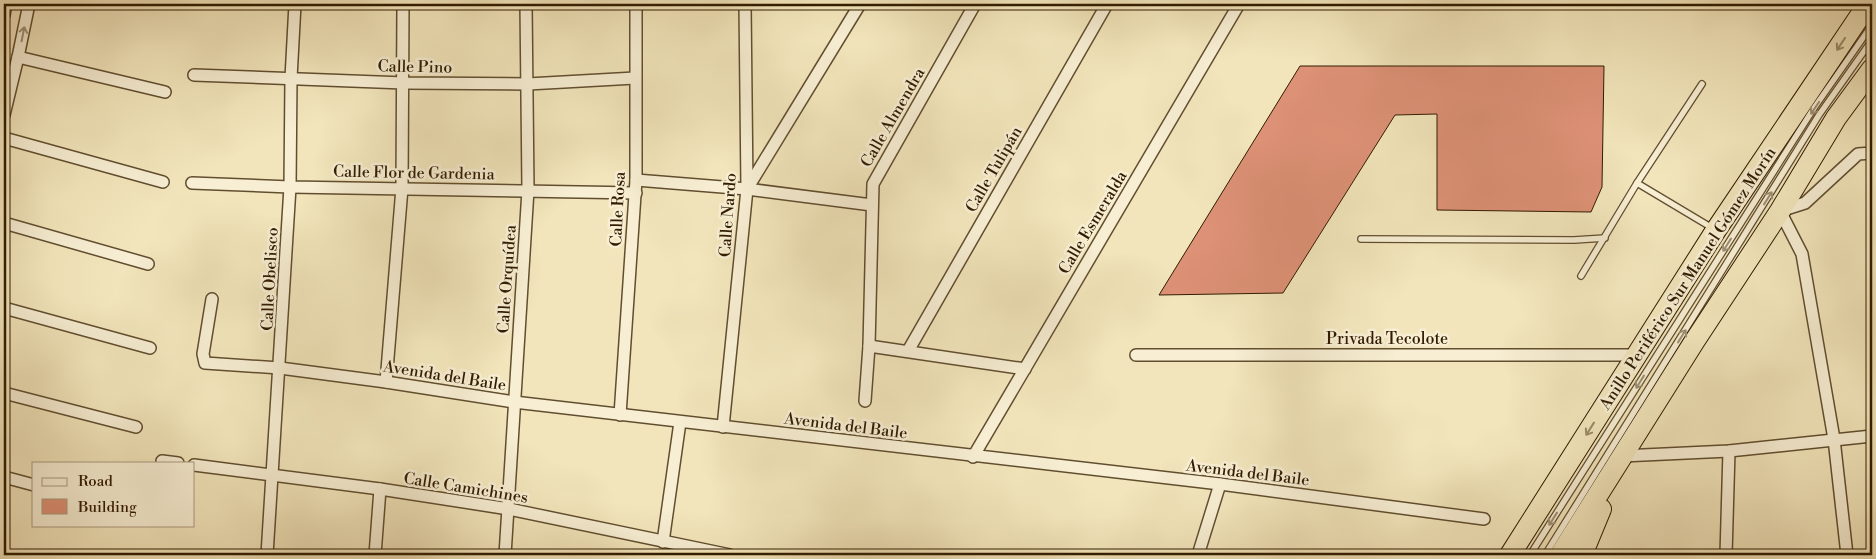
<svg xmlns="http://www.w3.org/2000/svg" width="1876" height="559" viewBox="0 0 1876 559" font-family="'Libre Bodoni',serif">
<style>
.building{fill:#dd9176;stroke:#311c00}
.lines{fill:none;stroke-linecap:round;stroke-linejoin:round}
.lane-casing{stroke:#614e2f;stroke-width:8}
.street-casing{stroke:#614e2f;stroke-width:14}
.highway-casing{stroke:#311c00;stroke-width:22}
.lane{stroke:#f7eed3;stroke-width:5.5}
.street{stroke:#f7eed3;stroke-width:11}
.highway{stroke:#f2e5bb;stroke-width:20}
.oneway{stroke:#9e9074}
.oneway2{stroke:#9b8b67}
.labels{text-anchor:middle;stroke-width:5;stroke-linejoin:round;paint-order:stroke}
.street-label{font-size:16px;fill:#311c00;stroke:#f7eed3}
</style>
<rect width="100%" height="100%" fill="#f2e5bb"/>
<filter id="stains"><feTurbulence type="fractalNoise" baseFrequency=".004" numOctaves="4"/><feColorMatrix values="0 0 0 0 .2 0 0 0 0 .09 0 0 0 0 .02 0 0 0 .5 -.17"/></filter>
<radialGradient id="worn" r=".72"><stop offset=".6" stop-color="#630" stop-opacity="0"/><stop offset="1" stop-color="#630" stop-opacity=".3"/></radialGradient>
<polygon class="building" points="1300,66 1604,66 1602,187 1591,212 1437,210 1437,114 1395,115 1283,293 1159,295"/>
<g class="lines">
<defs>
<g id="lane">
<polyline points="1637,183 1702,84"/>
<polyline points="1361,239 1574,240 1605,238"/>
<polyline points="1581,276 1637,183 1714,229"/>
<polyline points="1530,555 1814,108 1872,25"/>
<polyline points="1545,555 1819,115 1872,40"/>
</g>
<g id="street">
<polyline points="4,15 6,4"/>
<polyline points="18,57 165,92"/>
<polyline points="194,75 404,83 528,84 635,78"/>
<polyline points="4,115 18,57 29,4"/>
<polyline points="4,138 163,182"/>
<polyline points="636,180 747,189 872,205"/>
<polyline points="192,183 290,187 636,193"/>
<polyline points="747,189 860,4"/>
<polyline points="4,223 148,264"/>
<polyline points="212,299 203,354 205,363 280,368 386,382 514,402 1220,484 1484,519"/>
<polyline points="4,308 150,348"/>
<polyline points="869,346 1025,369"/>
<polyline points="908,351 1107,4"/>
<polyline points="1136,355 1637,355"/>
<polyline points="386,382 402,188 403,4"/>
<polyline points="4,393 136,427"/>
<polyline points="865,401 869,346 873,184 975,4"/>
<polyline points="620,415 636,180 636,4"/>
<polyline points="723,427 747,189 745,4"/>
<polyline points="1622,456 1729,451 1872,436"/>
<polyline points="973,457 1239,4"/>
<polyline points="162,461 178,463"/>
<polyline points="194,465 380,489 509,509 730,555"/>
<polyline points="4,477 34,485"/>
<polyline points="663,542 680,422"/>
<polyline points="267,555 290,187 291,78 295,4"/>
<polyline points="375,555 380,489"/>
<polyline points="505,555 528,190 526,4"/>
<polyline points="1198,555 1220,484"/>
<polyline points="1726,555 1729,451"/>
<polyline points="1847,555 1834,439 1802,254 1780,211 1805,203 1858,154 1872,153"/>
</g>
<g id="highway">
<polyline points="1510,555 1716,230 1868,4"/>
<polyline points="1560,555 1694,342 1780,211 1836,118 1872,69"/>
<polyline points="1582,555 1601,509"/>
</g>
</defs>
<use href="#lane" class="lane-casing"/>
<use href="#street" class="street-casing"/>
<use href="#highway" class="highway-casing"/>
<use href="#lane" class="lane"/>
<use href="#street" class="street"/>
<use href="#highway" class="highway"/>
</g>
<defs><path id="oneway-shaft" d="M-6 0H5M1.5-3L5.5 0L1.5 3" fill="none" stroke-width="1.6" stroke-linecap="round" stroke-linejoin="round" transform="scale(1.25)"/></defs>
<g class="oneway">
<use href="#oneway-shaft" transform="translate(23 34) rotate(-79)"/>
<use href="#oneway-shaft" transform="translate(1815 108) rotate(124)"/>
<use href="#oneway-shaft" transform="translate(1768 198) rotate(-58)"/>
<use href="#oneway-shaft" transform="translate(1727 245) rotate(122)"/>
<use href="#oneway-shaft" transform="translate(1682 336) rotate(-58)"/>
<use href="#oneway-shaft" transform="translate(1640 382) rotate(122)"/>
<use href="#oneway-shaft" transform="translate(1553 519) rotate(122)"/>
</g>
<g class="oneway2">
<use href="#oneway-shaft" transform="translate(1841 44) rotate(124)"/>
<use href="#oneway-shaft" transform="translate(1590 429) rotate(122)"/>
</g>
<g class="labels">
<g class="street-label">
<text transform="translate(415 66) rotate(1)" y="6">Calle Pino</text>
<text transform="translate(892 117) rotate(-60)" y="6">Calle Almendra</text>
<text transform="translate(993 169) rotate(-60)" y="6">Calle Tulipán</text>
<text transform="translate(414 172) rotate(1)" y="6">Calle Flor de Gardenia</text>
<text transform="translate(617 209) rotate(-87)" y="6">Calle Rosa</text>
<text transform="translate(727 215) rotate(-86)" y="6">Calle Nardo</text>
<text transform="translate(1092 222) rotate(-59)" y="6">Calle Esmeralda</text>
<text transform="translate(1687 278) rotate(-57)" y="6">Anillo Periférico Sur Manuel Gómez Morín</text>
<text transform="translate(269 279) rotate(-87)" y="6">Calle Obelisco</text>
<text transform="translate(506 279) rotate(-86)" y="6">Calle Orquídea</text>
<text x="1387" y="344">Privada Tecolote</text>
<text transform="translate(445 375) rotate(9)" y="6">Avenida del Baile</text>
<text transform="translate(846 425) rotate(7)" y="6">Avenida del Baile</text>
<text transform="translate(1248 472) rotate(7)" y="6">Avenida del Baile</text>
<text transform="translate(466 487) rotate(9)" y="6">Calle Camichines</text>
</g>
</g>
<rect width="1876" height="559" fill="none" stroke="#f2e5bb" stroke-width="20"/>
<rect x="5" y="5" width="1866" height="549" fill="none" stroke="#311c00" stroke-width="2.5"/>
<rect x="10" y="10" width="1856" height="539" fill="none" stroke="#311c00"/>
<rect x="32" y="462" width="162" height="65" fill="#f7eed3" stroke="#a89a7f"/>
<rect x="42" y="478" width="25" height="8" fill="#f7eed3" stroke="#a89a7f"/>
<text x="78" y="486" font-size="15" fill="#311c00">Road</text>
<rect x="42" y="499" width="25" height="15" fill="#dd9176" stroke="#a89a7f"/>
<text x="78" y="512" font-size="15" fill="#311c00">Building</text>
<rect width="100%" height="100%" filter="url(#stains)"/>
<rect width="100%" height="100%" fill="url(#worn)"/>
</svg>
